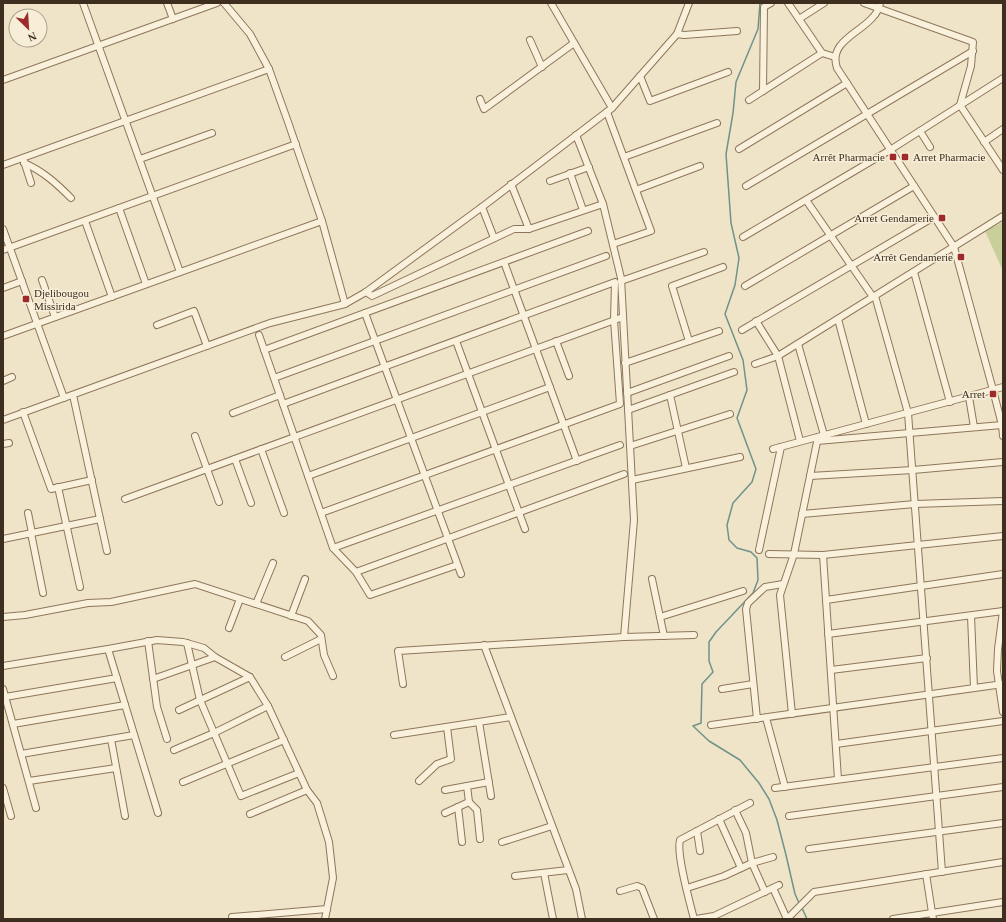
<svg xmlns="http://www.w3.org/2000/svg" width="1006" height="922" viewBox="0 0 1006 922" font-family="Georgia,serif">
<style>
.green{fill:#c9cf9b}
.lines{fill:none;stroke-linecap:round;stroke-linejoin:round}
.stream{stroke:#6f938a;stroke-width:1.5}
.minor-casing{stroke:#8d765c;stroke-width:8}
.minor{stroke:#faf1dc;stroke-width:6}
.poi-dot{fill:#9e2a2b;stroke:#f7eed8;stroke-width:1.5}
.labels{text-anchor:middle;stroke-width:3;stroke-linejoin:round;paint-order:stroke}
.poi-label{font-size:11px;fill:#3d2e20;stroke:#f7eed8;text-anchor:end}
</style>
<rect width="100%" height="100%" fill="#f0e4c8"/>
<polygon class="green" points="1003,222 1003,271 985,231"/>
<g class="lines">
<g class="stream">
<polyline points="760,3 758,29 736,82 733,113 726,154 731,223 739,258 735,285 725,314 743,360 747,390 737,418 756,469 752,482 733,503 727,525 729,540 737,548 751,552 757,558 758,580 753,593 716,632 709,642 709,661 713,672 702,684 701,723 693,726 709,741 740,760 759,783 769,799 777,820 786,855 795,894 799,903"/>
<polyline points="802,908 807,919"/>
</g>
<defs>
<g id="minor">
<polyline points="83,3 180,272"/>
<polyline points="167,3 173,19"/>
<polyline points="224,3 250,34 269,69 288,122 322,221 345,304"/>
<polyline points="551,3 612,108"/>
<polyline points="788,3 822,53 835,57"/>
<polyline points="864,3 973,42 971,66 960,105 1003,170"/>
<path d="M880 3C879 8 877 13 873 17 860 33 828 42 837 68L954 247 993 390 1002 425 1003 436"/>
<polyline points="799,19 824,3"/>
<polyline points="677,34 684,35 737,31"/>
<polyline points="530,40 542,67"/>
<polyline points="640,76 650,101 728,72"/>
<polyline points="3,80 217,3"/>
<polyline points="763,91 764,7 771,3"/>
<polyline points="480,99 484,109 574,43"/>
<polyline points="749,100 822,53"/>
<polyline points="607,112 651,231 613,244"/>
<polyline points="920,131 930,147"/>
<polyline points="576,135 603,204 621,278 634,520 624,637"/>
<polyline points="984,142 1003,129"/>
<polyline points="739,149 847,83"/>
<polyline points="624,157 717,123"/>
<polyline points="140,159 212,133"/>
<polyline points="24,161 31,183"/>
<path d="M24 163C43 171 57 184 71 198"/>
<polyline points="3,165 269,69"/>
<polyline points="570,173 583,210"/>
<polyline points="550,181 589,167"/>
<polyline points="511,184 529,229"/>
<polyline points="746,186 973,51"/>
<polyline points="636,190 700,166"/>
<polyline points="806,200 873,297"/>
<polyline points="482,207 494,238"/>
<polyline points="119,208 146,284"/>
<polyline points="85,221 112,297"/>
<polyline points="3,229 64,398"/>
<polyline points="743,237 890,150 1003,78"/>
<polyline points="3,250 296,144"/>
<polyline points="504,262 577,461"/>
<polyline points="914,272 950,402"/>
<polyline points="42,280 55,317"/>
<polyline points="621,281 704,252"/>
<polyline points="745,286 914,186"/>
<polyline points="3,288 22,281"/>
<polyline points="366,292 372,296 514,229 529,229 603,204"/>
<polyline points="875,296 908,413 942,872"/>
<polyline points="365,313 461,574"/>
<polyline points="838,319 866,424"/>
<polyline points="756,321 778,356 800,441"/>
<polyline points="157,325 194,311 207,346"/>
<polyline points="742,330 934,217"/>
<polyline points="259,335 333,548 356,572 370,595 457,565"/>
<polyline points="3,336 322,221"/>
<polyline points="456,341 525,529"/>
<polyline points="556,341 569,376"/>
<polyline points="689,341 672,286 723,267"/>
<polyline points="798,344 824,435"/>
<polyline points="264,350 588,231"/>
<polyline points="625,363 719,331"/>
<polyline points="755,364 778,356 1003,216"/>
<polyline points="274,378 606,256"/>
<polyline points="3,381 12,377"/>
<polyline points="627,393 729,356"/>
<polyline points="73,395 107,551"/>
<polyline points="670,395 686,468"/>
<polyline points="969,397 974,427"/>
<polyline points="283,404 615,282 614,320 620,404 321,513"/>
<polyline points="628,410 734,372"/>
<polyline points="23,412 51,489 92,480"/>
<polyline points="233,413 280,395"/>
<polyline points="3,420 270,323 345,304 366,292 482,207 612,108 677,34 689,3"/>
<polyline points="195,436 219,502"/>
<polyline points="817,441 1002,425"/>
<polyline points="3,444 9,443"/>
<polyline points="630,446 730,414"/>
<polyline points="261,449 284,513"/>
<polyline points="773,449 1003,387"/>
<polyline points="235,459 251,503"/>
<polyline points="308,476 550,387"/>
<polyline points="810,476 913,470 1003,462"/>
<polyline points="632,480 740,457"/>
<polyline points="58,487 80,587"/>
<polyline points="125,499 623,317"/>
<polyline points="28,513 32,533"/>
<polyline points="802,514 915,504 1003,501"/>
<polyline points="31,533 43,593"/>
<polyline points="3,539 100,519"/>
<polyline points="333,548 620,445"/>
<polyline points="759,550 781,447"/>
<polyline points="769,554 823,555 1003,536"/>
<polyline points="823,555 838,779"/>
<polyline points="356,572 624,474"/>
<polyline points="652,579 664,636"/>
<polyline points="826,600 1003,574"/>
<polyline points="256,604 273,563"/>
<polyline points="1003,611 998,649 997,671 1003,712"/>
<polyline points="291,616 305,579"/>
<polyline points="971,616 974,688"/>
<polyline points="3,617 25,615 88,603 111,602 195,584 308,621 321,635 324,655 333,676"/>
<polyline points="660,617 743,591"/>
<polyline points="229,628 240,599"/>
<polyline points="828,634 1003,611"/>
<polyline points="148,641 157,707 167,739"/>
<polyline points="187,643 200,700 241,796 299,773"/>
<polyline points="484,645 576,889 582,919"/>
<polyline points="108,649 158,813"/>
<polyline points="285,657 321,639"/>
<polyline points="3,666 108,649 157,640 183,642 204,648 215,657 250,677 268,706 307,790 317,803 329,842 333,878 325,919"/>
<polyline points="831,670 927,658"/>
<polyline points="153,679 215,657"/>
<polyline points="403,684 398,651 624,637 694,635"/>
<polyline points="3,689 36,808"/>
<polyline points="722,689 753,684"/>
<polyline points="5,697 117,678"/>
<polyline points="179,710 250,677"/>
<polyline points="792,714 780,595 794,554 818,437"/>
<polyline points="766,718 785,787"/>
<polyline points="757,719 746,609 748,603 765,587 783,584"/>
<polyline points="479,722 491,796"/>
<polyline points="13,724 125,705"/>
<polyline points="711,725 1003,684"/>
<polyline points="394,735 511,717"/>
<polyline points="111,739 125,816"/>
<polyline points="836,744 1003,721"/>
<polyline points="174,750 214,733 268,706"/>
<polyline points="21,754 134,735"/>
<polyline points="29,781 116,768"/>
<polyline points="419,781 437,764 451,759 447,727"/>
<polyline points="183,782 284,740"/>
<polyline points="467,786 469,802 477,810 480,839"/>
<polyline points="3,788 11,816"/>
<polyline points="775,788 1003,758"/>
<polyline points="445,790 489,782"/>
<polyline points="458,807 462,842"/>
<polyline points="735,810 746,833 752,863 765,892"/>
<polyline points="445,813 469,802"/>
<polyline points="250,814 307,790"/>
<polyline points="789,816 1003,787"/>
<polyline points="719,819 741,868"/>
<polyline points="697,831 700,851"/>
<polyline points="502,842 552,826"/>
<polyline points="809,849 1003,823"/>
<polyline points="544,873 553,919"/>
<polyline points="926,874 933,919"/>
<polyline points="515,876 568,870"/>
<polyline points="687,888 724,876 752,863 773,857"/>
<polyline points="773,888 787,919"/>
<polyline points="620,891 637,886 642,888 654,919"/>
<polyline points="232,917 327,909"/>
<path d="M694 919C690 903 676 854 680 840L750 803"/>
<polyline points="696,919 714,916 779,885"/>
<polyline points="787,919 814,892 1003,862"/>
<polyline points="893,919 1003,902"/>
</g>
</defs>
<use href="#minor" class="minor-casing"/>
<use href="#minor" class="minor"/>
</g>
<g class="poi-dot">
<rect x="889" y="153" width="8" height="8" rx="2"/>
<rect x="901" y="153" width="8" height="8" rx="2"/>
<rect x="938" y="214" width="8" height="8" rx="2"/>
<rect x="957" y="253" width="8" height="8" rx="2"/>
<rect x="22" y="295" width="8" height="8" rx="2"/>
<rect x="989" y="390" width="8" height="8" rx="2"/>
</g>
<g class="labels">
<g class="poi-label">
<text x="885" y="161">Arrêt Pharmacie</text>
<text x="913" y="161" text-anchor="start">Arret Pharmacie</text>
<text x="934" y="222">Arret Gendamerie</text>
<text x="953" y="261">Arrêt Gendamerie</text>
<text x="34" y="297" text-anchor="start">Djelibougou<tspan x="34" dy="13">Missirida</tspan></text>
<text x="985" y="398">Arret</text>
</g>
</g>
<rect width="1006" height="922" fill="none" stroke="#3d2e20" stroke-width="8"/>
<g transform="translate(28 28) rotate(155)"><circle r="19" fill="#f7eed8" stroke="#ada18e"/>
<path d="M0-3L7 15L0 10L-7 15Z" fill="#9e2a2b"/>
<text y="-6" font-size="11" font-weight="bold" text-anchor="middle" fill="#3d2e20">N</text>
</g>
</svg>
